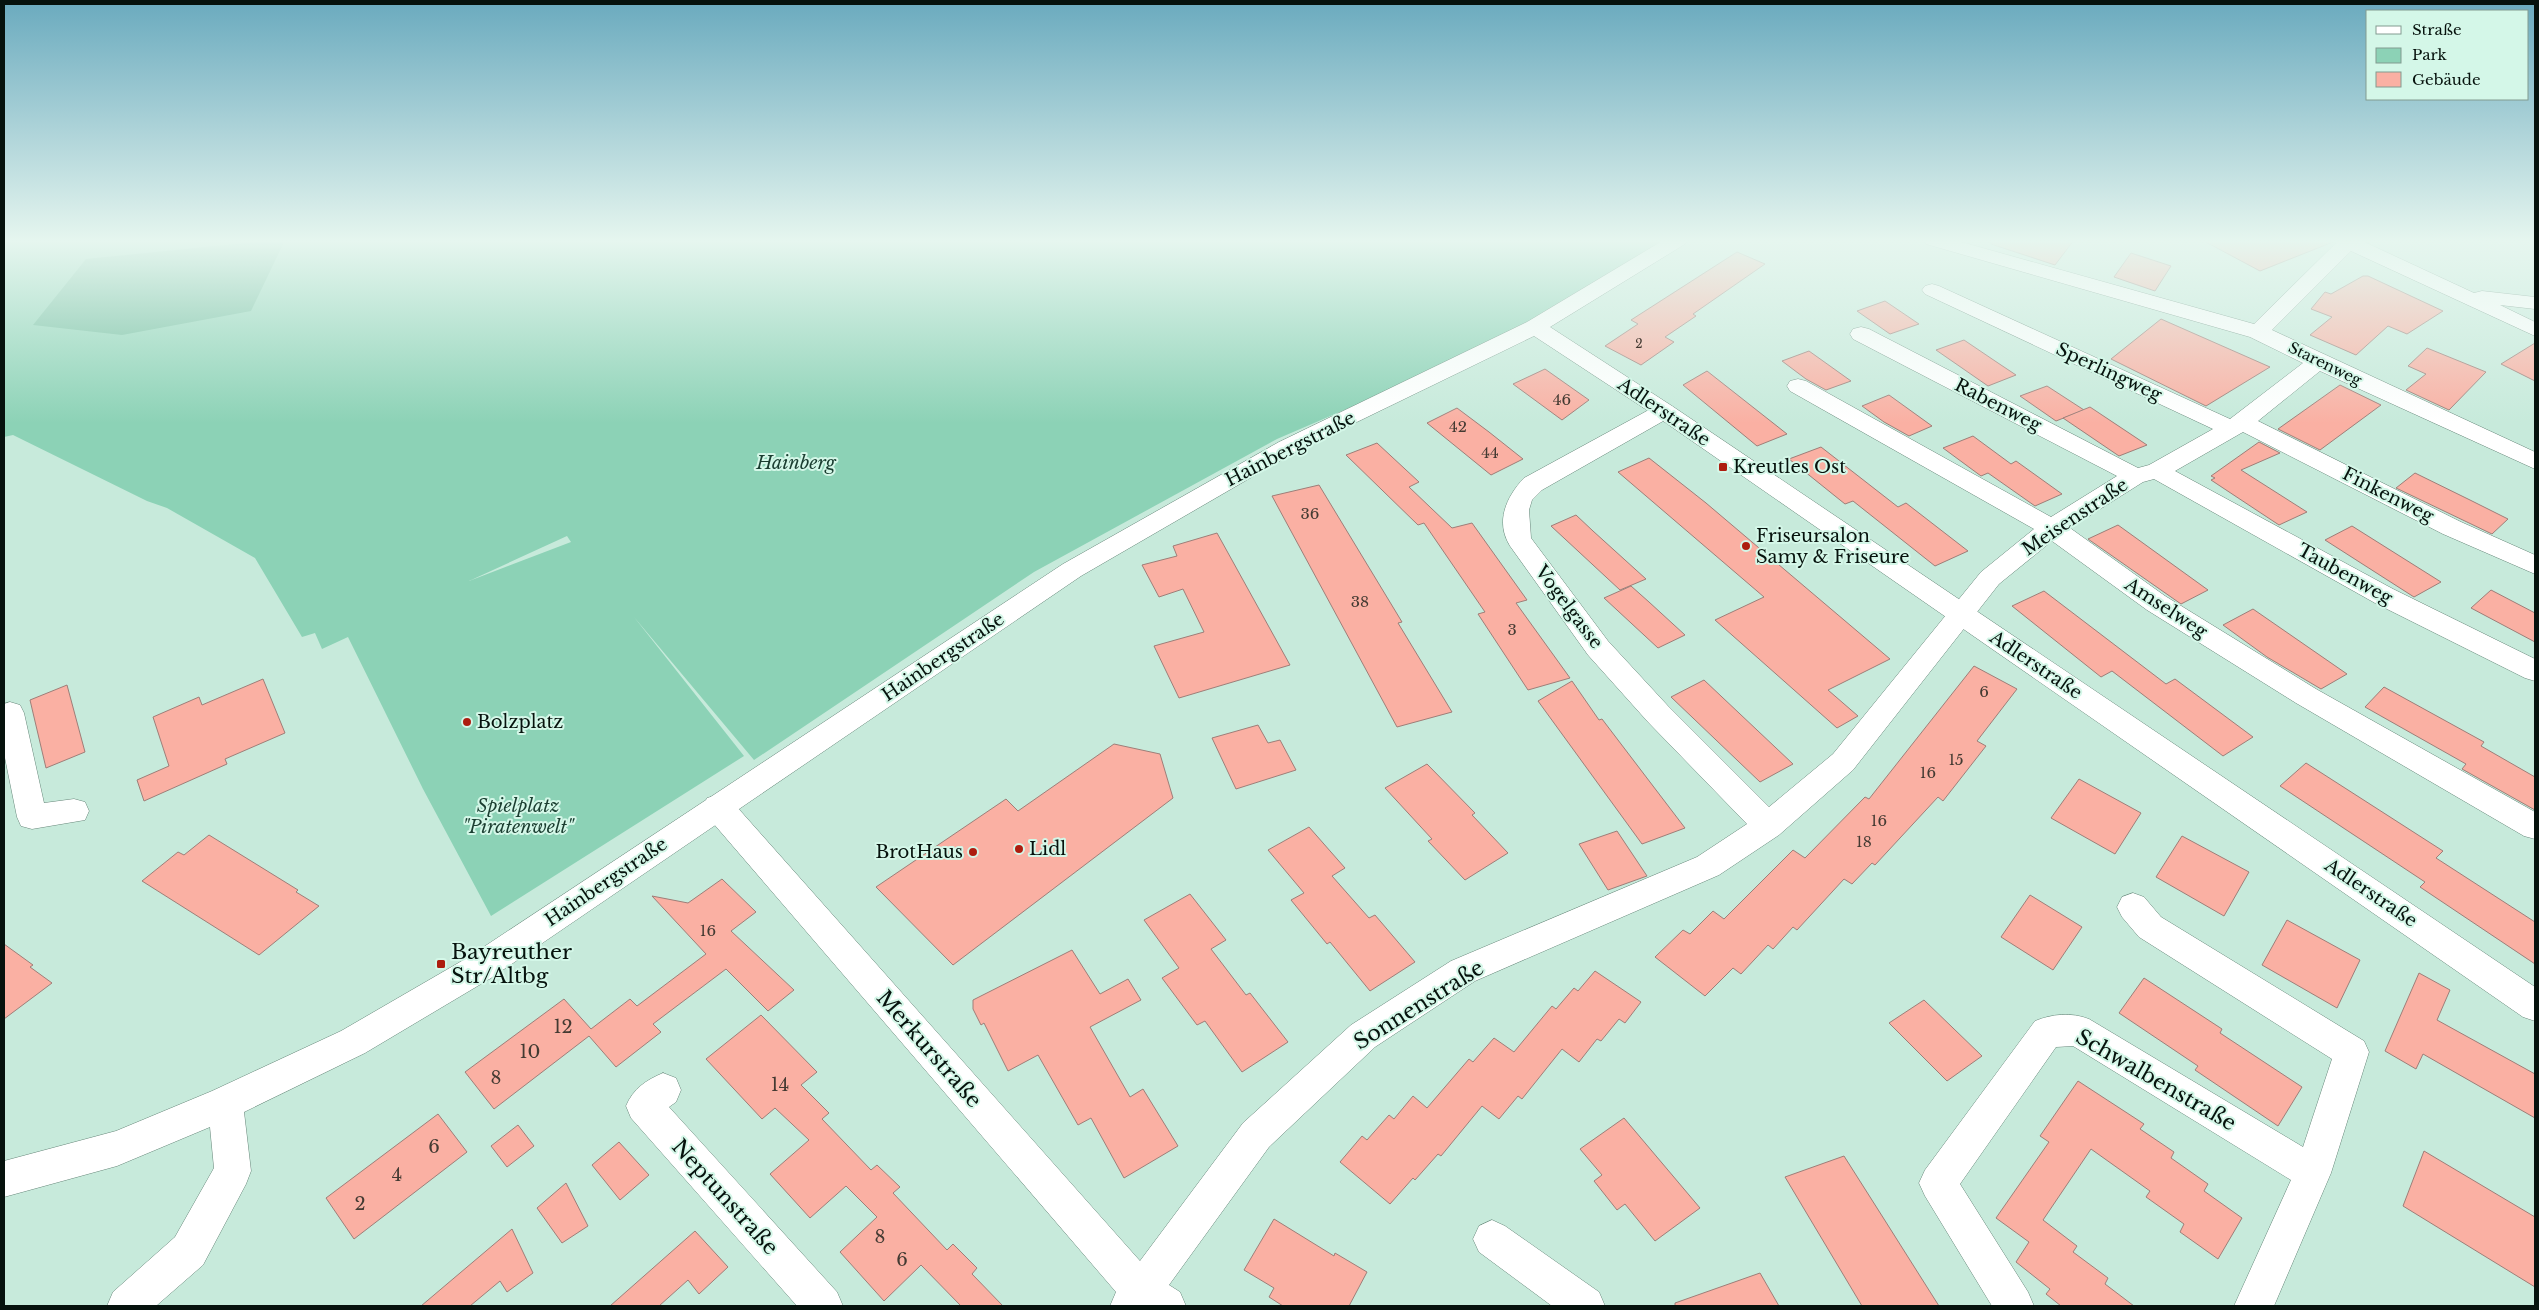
<svg xmlns="http://www.w3.org/2000/svg" width="2539" height="1310" viewBox="0 0 2539 1310" font-family="'Libre Baskerville',serif">
<style>
.green{fill:#8cd2b6;fill-rule:evenodd}
.forest{fill:#6cba9b}
.building{fill:#fab0a3;stroke:#9e7e78}
.lines{fill:none;stroke-linecap:round;stroke-linejoin:round}
.minor-casing{stroke:#67877a;stroke-width:1}
.tertiary-casing{stroke:#67877a;stroke-width:1}
.minor{fill:#fff;fill-rule:evenodd}
.tertiary{fill:#fff;fill-rule:evenodd}
.poi-dot{fill:#ad1d0f;stroke:#d4f7e8;stroke-width:2}
.labels{text-anchor:middle;stroke-width:4;stroke-linejoin:round;paint-order:stroke}
.far-number-label{font-size:12px;fill:#433a32}
.far-street-label{font-size:15px;fill:#06120d;stroke:#d4f7e8}
.number-label{font-size:15px;fill:#433a32}
.street-label{font-size:18px;fill:#06120d;stroke:#d4f7e8}
.park-label{font-size:18px;font-style:italic;fill:#1a3d30;stroke:#d4f7e8}
.poi-label{font-size:18px;fill:#06120d;stroke:#d4f7e8;text-anchor:start}
.near-number-label{font-size:18px;fill:#433a32}
.near-poi-label{font-size:21px;fill:#06120d;stroke:#d4f7e8;text-anchor:start}
.near-street-label{font-size:21px;fill:#06120d;stroke:#d4f7e8}
</style>
<rect width="100%" height="100%" fill="#c7eadb"/>
<path class="green" d="M4 240H1662L1560 307 1451 364 1277 439 1034 572 754 760 634 617 744 756 491 916 423 789 348 637 322 649 315 633 302 637 255 558 167 508 147 501 13 435 4 437ZM567 536 571 542 469 581Z"/>
<polygon class="forest" points="275,240 285,240 251,311 122,335 33,325 86,259"/>
<g class="building">
<polygon points="1992,240 2074,240 2055,265 1991,244"/>
<polygon points="2202,240 2332,240 2333,242 2260,271"/>
<polygon points="1737,252 1765,264 1693,314 1696,316 1665,337 1674,342 1641,365 1605,346 1638,324 1631,320"/>
<polygon points="2131,253 2171,266 2155,291 2114,277"/>
<polygon points="2363,276 2368,276 2443,311 2407,334 2388,326 2356,355 2310,335 2332,317 2311,309 2325,292 2331,294"/>
<polygon points="1885,301 1919,324 1890,334 1857,311"/>
<polygon points="2161,319 2270,367 2206,406 2111,359"/>
<polygon points="1964,340 1998,363 2016,375 1988,386 1936,350"/>
<polygon points="2535,343 2535,381 2501,364"/>
<polygon points="2427,348 2486,372 2449,410 2406,390 2426,374 2408,366"/>
<polygon points="1809,351 1851,381 1826,390 1806,379 1782,361"/>
<polygon points="1545,369 1589,400 1562,420 1513,384"/>
<polygon points="1707,371 1787,434 1757,446 1683,385"/>
<polygon points="2340,385 2381,405 2320,450 2278,429"/>
<polygon points="2047,386 2084,410 2056,421 2020,396"/>
<polygon points="1889,395 1932,426 1909,436 1884,422 1862,406"/>
<polygon points="2090,407 2147,445 2119,456 2063,418"/>
<polygon points="1457,408 1489,432 1523,459 1491,475 1427,423"/>
<polygon points="1973,436 2011,464 2016,461 2062,494 2035,506 1988,473 1981,476 1943,448"/>
<polygon points="2259,442 2280,453 2241,470 2307,512 2279,525 2211,480 2215,478 2211,476"/>
<polygon points="1377,443 1419,482 1409,487 1452,528 1472,523 1527,600 1516,603 1570,678 1528,690 1478,614 1485,612 1424,523 1418,525 1346,455"/>
<polygon points="1821,447 1898,507 1906,503 1968,551 1935,566 1853,501 1845,504 1789,459"/>
<polygon points="1649,458 1706,503 1890,659 1828,690 1858,716 1837,728 1715,620 1764,597 1618,472"/>
<polygon points="2415,473 2470,500 2508,519 2492,534 2396,488"/>
<polygon points="1319,485 1402,622 1398,623 1452,712 1397,727 1272,496"/>
<polygon points="1576,515 1593,531 1646,579 1620,590 1551,526"/>
<polygon points="2118,525 2208,590 2181,604 2088,539"/>
<polygon points="2352,526 2441,582 2414,597 2325,540"/>
<polygon points="1217,533 1290,665 1179,698 1154,646 1204,632 1183,589 1159,597 1142,565 1177,556 1173,546"/>
<polygon points="1631,586 1649,602 1685,635 1658,648 1604,598"/>
<polygon points="2491,590 2535,613 2535,642 2471,608"/>
<polygon points="2044,591 2166,684 2175,679 2253,737 2223,756 2112,671 2101,677 2012,606"/>
<polygon points="2253,609 2347,674 2321,689 2267,657 2223,625"/>
<polygon points="1974,666 2017,689 1977,741 1986,746 1943,801 1938,797 1875,865 1872,863 1852,884 1844,879 1797,930 1793,927 1773,949 1768,945 1741,974 1733,968 1705,996 1655,957 1683,930 1690,934 1713,911 1724,919 1793,850 1805,858 1865,797 1869,799"/>
<polygon points="263,679 285,733 225,759 227,764 144,801 137,780 169,766 153,717 199,697 202,705"/>
<polygon points="1704,680 1793,764 1760,782 1671,697"/>
<polygon points="1572,681 1599,720 1602,719 1685,828 1642,844 1538,701"/>
<polygon points="67,685 85,752 46,768 30,700"/>
<polygon points="2384,687 2484,742 2481,746 2535,777 2535,810 2462,769 2466,764 2365,707"/>
<polygon points="1258,725 1268,743 1280,740 1296,770 1236,789 1212,738"/>
<polygon points="1114,744 1160,754 1173,798 953,965 876,887 1006,799 1018,811"/>
<polygon points="2306,763 2443,851 2436,858 2535,922 2535,964 2420,887 2425,882 2280,786"/>
<polygon points="1427,764 1475,813 1472,815 1508,853 1465,880 1428,841 1432,839 1385,788"/>
<polygon points="2079,779 2141,813 2115,854 2051,818"/>
<polygon points="1309,827 1345,868 1332,876 1369,918 1375,915 1415,962 1370,991 1330,942 1327,944 1291,900 1304,893 1268,850"/>
<polygon points="1617,831 1647,876 1608,890 1579,844"/>
<polygon points="209,835 298,890 296,892 319,906 259,955 142,881 178,852 184,855"/>
<polygon points="2182,836 2249,872 2224,916 2156,877"/>
<polygon points="722,879 756,912 731,931 794,990 768,1011 726,969 653,1024 661,1032 616,1067 589,1036 494,1109 465,1072 564,999 591,1029 630,999 637,1006 706,954 652,896 688,903"/>
<polygon points="1190,894 1226,940 1211,949 1246,995 1250,993 1288,1042 1242,1072 1205,1021 1197,1025 1162,978 1179,968 1144,920"/>
<polygon points="2030,895 2082,927 2053,970 2001,937"/>
<polygon points="2287,920 2360,960 2337,1008 2262,965"/>
<polygon points="4,944 33,965 30,967 52,983 4,1019"/>
<polygon points="1072,950 1100,994 1128,979 1141,1000 1090,1027 1130,1097 1143,1089 1178,1146 1124,1178 1091,1118 1078,1125 1038,1055 1008,1071 984,1023 981,1025 973,1009 973,1000"/>
<polygon points="1595,971 1641,1002 1625,1023 1619,1019 1601,1041 1597,1039 1579,1062 1562,1049 1522,1099 1518,1096 1499,1119 1482,1106 1441,1156 1438,1154 1415,1180 1413,1178 1390,1204 1340,1162 1362,1136 1367,1140 1389,1115 1394,1119 1413,1096 1427,1108 1469,1059 1473,1062 1494,1038 1514,1052 1552,1006 1556,1009 1574,988 1578,991"/>
<polygon points="2419,973 2450,990 2437,1020 2535,1074 2535,1118 2423,1054 2416,1069 2385,1051"/>
<polygon points="2144,978 2222,1029 2220,1033 2302,1087 2278,1126 2195,1070 2198,1066 2119,1013"/>
<polygon points="1924,1000 1982,1056 1947,1081 1889,1023"/>
<polygon points="761,1015 817,1072 801,1085 829,1113 822,1119 871,1170 877,1165 900,1187 893,1193 947,1250 953,1244 977,1268 972,1274 1003,1306 961,1306 921,1265 884,1301 840,1252 877,1217 846,1186 810,1218 770,1174 809,1140 775,1108 762,1119 706,1059"/>
<polygon points="2078,1081 2144,1124 2140,1129 2174,1152 2171,1158 2208,1184 2204,1191 2242,1218 2218,1259 2180,1232 2184,1224 2146,1197 2150,1191 2091,1149 2043,1220 2077,1246 2073,1252 2108,1278 2105,1284 2134,1306 2061,1306 2046,1294 2050,1289 2016,1262 2029,1242 1996,1218 2049,1142 2040,1136"/>
<polygon points="438,1114 467,1152 354,1239 326,1198"/>
<polygon points="1624,1118 1700,1208 1655,1241 1625,1204 1617,1210 1594,1181 1602,1175 1580,1149"/>
<polygon points="518,1125 534,1146 507,1167 491,1146"/>
<polygon points="619,1142 649,1175 620,1200 592,1165"/>
<polygon points="2424,1151 2535,1217 2535,1287 2403,1206"/>
<polygon points="1844,1156 1884,1219 1939,1306 1862,1306 1785,1177"/>
<polygon points="566,1183 588,1226 562,1243 537,1208"/>
<polygon points="1274,1219 1334,1256 1335,1253 1367,1272 1349,1306 1283,1306 1269,1297 1274,1288 1244,1270"/>
<polygon points="512,1229 533,1273 507,1292 500,1281 470,1306 421,1306"/>
<polygon points="695,1231 728,1267 699,1294 688,1280 659,1306 610,1306"/>
<polygon points="1760,1273 1779,1306 1675,1306 1675,1303"/>
</g>
<g class="lines">
<defs>
<g id="minor">
<path d="M1923 240H1954L2254 324 2336 243 2334 240H2360L2474 293 2482 291 2535 297V309L2500 305 2535 322V336L2351 251 2272 330 2535 452V469L2320 371 2258 421 2461 522 2535 555V574L2443 534 2243 432 2175 471 2393 589 2535 659V681L2525 678 2375 603 2154 479 2143 482 2070 528 2165 596 2316 689 2535 812V839L2524 836 2296 703 2147 610 2052 541 1999 584 1853 770 1779 835 1719 875 1475 981 1375 1047 1269 1147 1169 1285 1180 1292 1186 1306H1110L1116 1292 707 816 703 807 707 798 718 795 729 798 1140 1261 1243 1123 1351 1025 1451 961 1697 857 1747 824 1648 722 1588 655 1510 546C1495 522 1506 497 1524 478L1656 406 1664 404 1672 406 1676 411 1672 416 1542 490 1532 500 1529 510 1531 538 1608 641 1668 706 1769 807 1833 754 1981 572 2034 529 1790 391 1787 386 1790 381 1798 379 1806 381 2051 517 2117 476 1853 339 1850 334 1853 329 1861 327 1869 329 2138 468 2149 465 2213 429 1925 294 1922 290 1925 286 1932 284 1939 286 2230 419 2303 363 2250 337 1926 244Z"/>
<polygon points="10,702 20,705 24,713 44,803 74,799 85,802 89,811 85,820 32,829 21,826 17,817 4,753 4,704"/>
<path d="M2133 893 2144 897 2161 917 2364 1041 2369 1052 2331 1173 2274 1306H2234L2291 1180 2073 1046 2056 1047 1960 1184 2028 1292 2034 1306H1992L1925 1196 1919 1183 1925 1170 2035 1021C2052 1014 2071 1012 2089 1019L2303 1147 2332 1059 2139 937 2122 917 2117 907 2122 897Z"/>
<path d="M663 1073 676 1078 681 1090 676 1102 669 1107 837 1292 843 1306H797L631 1118 626 1106C633 1089 646 1080 663 1073Z"/>
<polygon points="1492,1220 1505,1226 1599,1292 1605,1306 1552,1306 1479,1252 1473,1239 1479,1226"/>
</g>
<polygon id="tertiary" points="1664,240 1688,240 1685,244 1550,327 1672,406 2535,987 2535,1021 2523,1017 1656,416 1534,336 1295,452 1081,576 491,978 365,1053 244,1112 251,1171 246,1184 203,1265 156,1306 107,1306 113,1292 175,1237 214,1168 210,1127 117,1166 4,1197 4,1161 116,1131 212,1091 341,1031 467,958 1063,564 1279,442 1527,322"/>
</defs>
<use href="#minor" class="minor-casing"/>
<use href="#tertiary" class="tertiary-casing"/>
<use href="#minor" class="minor"/>
<use href="#tertiary" class="tertiary"/>
</g>
<linearGradient id="sky" x2="0" y2="1"><stop stop-color="#6aaabe"/><stop offset="0.57" stop-color="#e6f6ef"/><stop offset="1" stop-color="#e6f6ef" stop-opacity="0"/></linearGradient>
<rect width="2539" height="423" fill="url(#sky)"/>
<g class="poi-dot">
<rect x="1718" y="462" width="10" height="10" rx="2.5"/>
<circle cx="1746" cy="546" r="5"/>
<circle cx="467" cy="722" r="5"/>
<circle cx="1019" cy="849" r="5"/>
<circle cx="973" cy="852" r="5"/>
<rect x="436" y="959" width="10" height="10" rx="2.5"/>
</g>
<g class="labels">
<g class="far-number-label">
<text x="1639" y="348">2</text>
</g>
<g class="far-street-label">
<text transform="translate(2325 364) rotate(26)" y="5">Starenweg</text>
</g>
<g class="number-label">
<text x="1562" y="405">46</text>
<text x="1458" y="432">42</text>
<text x="1490" y="458">44</text>
<text x="1310" y="519">36</text>
<text x="1360" y="607">38</text>
<text x="1512" y="635">3</text>
<text x="1984" y="697">6</text>
<text x="1956" y="765">15</text>
<text x="1928" y="778">16</text>
<text x="1879" y="826">16</text>
<text x="1864" y="847">18</text>
<text x="708" y="936">16</text>
</g>
<g class="street-label">
<text transform="translate(2109 372) rotate(25)" y="6">Sperlingweg</text>
<text transform="translate(1998 405) rotate(27)" y="6">Rabenweg</text>
<text transform="translate(1664 412) rotate(34)" y="6">Adlerstraße</text>
<text transform="translate(1290 449) rotate(-27)" y="6">Hainbergstraße</text>
<text transform="translate(2388 495) rotate(27)" y="6">Finkenweg</text>
<text transform="translate(2075 517) rotate(-34)" y="6">Meisenstraße</text>
<text transform="translate(2345 574) rotate(29)" y="6">Taubenweg</text>
<text transform="translate(1569 607) rotate(53)" y="6">Vogelgasse</text>
<text transform="translate(2166 608) rotate(33)" y="6">Amselweg</text>
<text transform="translate(943 657) rotate(-34)" y="6">Hainbergstraße</text>
<text transform="translate(2036 665) rotate(34)" y="6">Adlerstraße</text>
<text transform="translate(606 882) rotate(-34)" y="6">Hainbergstraße</text>
<text transform="translate(2371 893) rotate(34)" y="6">Adlerstraße</text>
</g>
<g class="park-label">
<text x="796" y="469">Hainberg</text>
<text x="518" y="812">Spielplatz<tspan x="518" dy="21">"Piratenwelt"</tspan></text>
</g>
<g class="poi-label">
<text x="1733" y="473">Kreutles Ost</text>
<text x="1756" y="542">Friseursalon<tspan x="1756" dy="21">Samy &amp; Friseure</tspan></text>
<text x="477" y="728">Bolzplatz</text>
<text x="1029" y="855">Lidl</text>
<text x="963" y="858" text-anchor="end">BrotHaus</text>
</g>
<g class="near-number-label">
<text x="563" y="1033">12</text>
<text x="530" y="1058">10</text>
<text x="496" y="1084">8</text>
<text x="780" y="1091">14</text>
<text x="434" y="1153">6</text>
<text x="397" y="1181">4</text>
<text x="360" y="1210">2</text>
<text x="880" y="1243">8</text>
<text x="902" y="1266">6</text>
</g>
<g class="near-poi-label">
<text x="451" y="959">Bayreuther<tspan x="451" dy="24">Str/Altbg</tspan></text>
</g>
<g class="near-street-label">
<text transform="translate(1419 1005) rotate(-32)" y="7">Sonnenstraße</text>
<text transform="translate(929 1049) rotate(49)" y="7">Merkurstraße</text>
<text transform="translate(2156 1080) rotate(30)" y="7">Schwalbenstraße</text>
<text transform="translate(725 1197) rotate(48)" y="7">Neptunstraße</text>
</g>
</g>
<rect width="2539" height="1310" fill="none" stroke="#06120d" stroke-width="10"/>
<rect x="2366" y="10" width="162" height="90" fill="#d4f7e8" stroke="#829b90"/>
<rect x="2376" y="26" width="25" height="8" fill="#ffffff" stroke="#829b90"/>
<text x="2412" y="35" font-size="15" fill="#06120d">Straße</text>
<rect x="2376" y="48" width="25" height="15" fill="#8cd2b6" stroke="#829b90"/>
<text x="2412" y="60" font-size="15" fill="#06120d">Park</text>
<rect x="2376" y="72" width="25" height="15" fill="#fab0a3" stroke="#829b90"/>
<text x="2412" y="85" font-size="15" fill="#06120d">Gebäude</text>
</svg>
